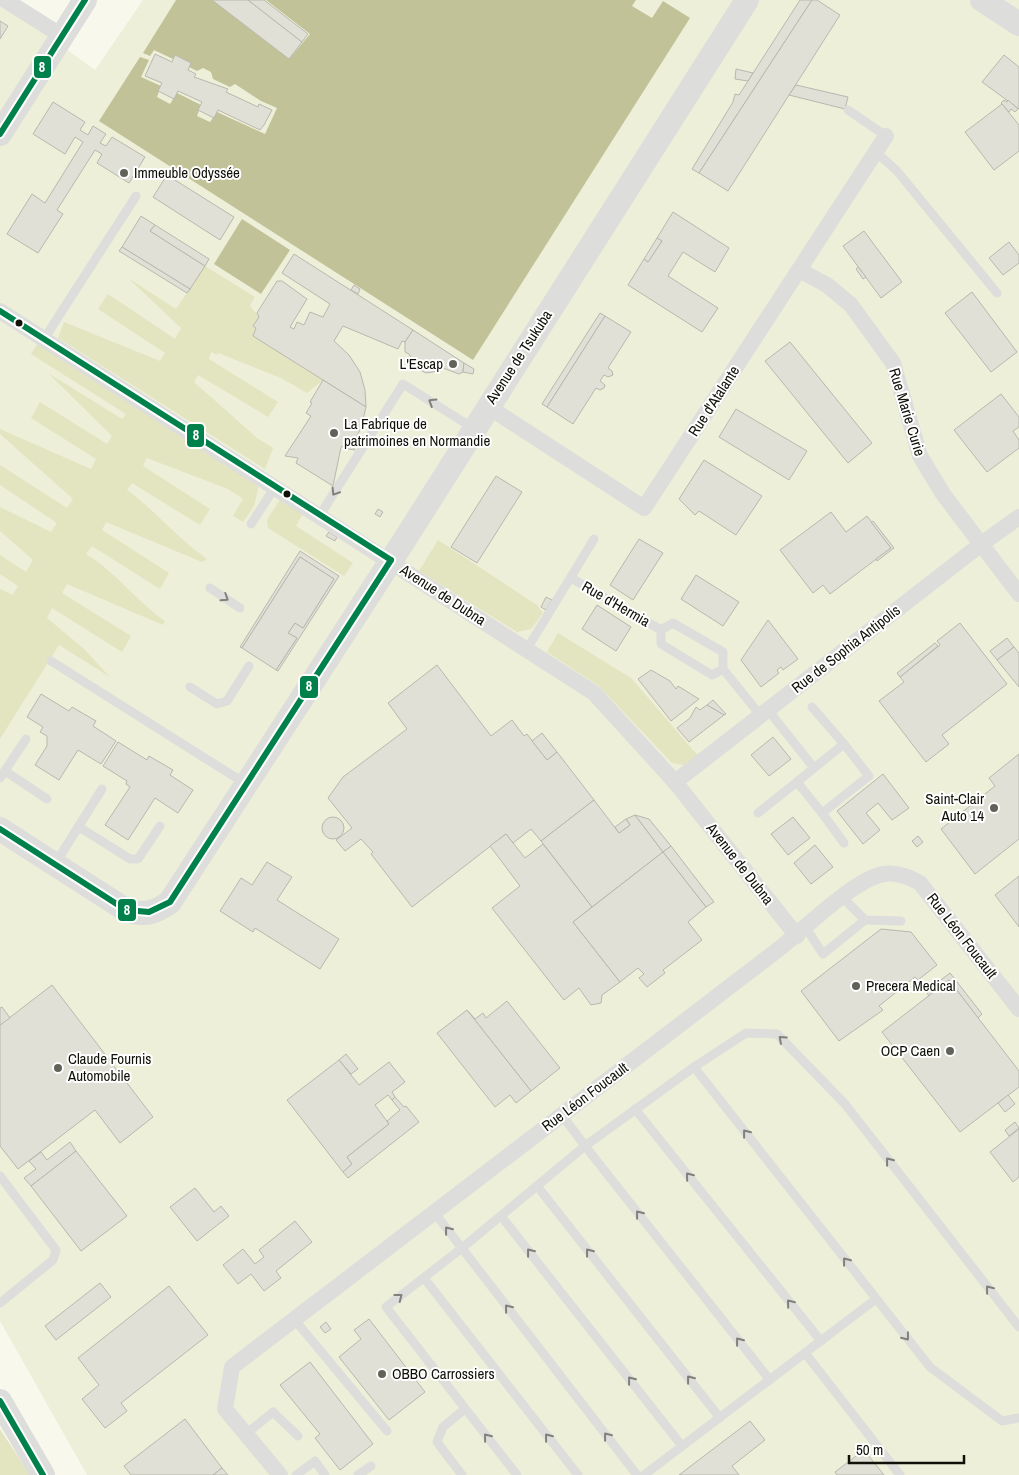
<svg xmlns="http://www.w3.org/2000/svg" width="1019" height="1475" viewBox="0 0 1019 1475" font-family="'Archivo Narrow',sans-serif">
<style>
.built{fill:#eeefd9}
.green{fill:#e3e4c0}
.water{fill:#c1c297}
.building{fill:#e0e0d6;stroke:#b8b8ae}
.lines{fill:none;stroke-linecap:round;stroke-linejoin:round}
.lane{stroke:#dddddb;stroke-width:9}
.street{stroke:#dddddb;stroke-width:16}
.secondary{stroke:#dddddb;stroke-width:24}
.bus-1-casing{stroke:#fff;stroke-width:10}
.bus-1{stroke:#00804b;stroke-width:6}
.oneway{stroke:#81817c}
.poi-dot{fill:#616258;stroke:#fff;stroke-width:2}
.bus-dot{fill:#101008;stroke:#fff;stroke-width:2}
.labels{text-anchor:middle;stroke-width:4;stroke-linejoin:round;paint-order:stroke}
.poi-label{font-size:15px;fill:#101008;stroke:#fff;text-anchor:start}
.street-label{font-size:15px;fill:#101008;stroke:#fff}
.line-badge{stroke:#fff;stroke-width:2}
.badge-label{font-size:14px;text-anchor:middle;font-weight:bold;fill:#fff}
</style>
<rect width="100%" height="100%" fill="#f8f9ec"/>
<polygon class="built" points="143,0 1019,0 1019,1475 87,1475 0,1321 0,1 95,70"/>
<g class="green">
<polygon points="205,266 255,297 250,306 259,317 253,326 256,328 254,336 323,380 307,393 281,378 218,353 217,355 211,352 209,359 278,402 268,417 198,375 194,382 257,438 273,448 265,469 58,338 64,322 160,361 165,353 98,309 108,294 175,339 181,328 128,278 176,309"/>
<path d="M38 343 259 485 254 506 243 522 233 516 243 499 228 489 147 458 143 466 210 509 200 525 132 483 127 490C156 511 178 539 207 559L202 562 106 522 102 530 169 573 160 589 92 546 86 554C116 572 137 602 165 621L163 625 67 584 62 593 131 636 122 652 52 608 47 618 83 648 110 677 59 645 0 739V589L13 595 18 586 0 574V555L26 572 33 560 0 531V507L51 532 57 523 0 485V465L67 508 73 499 0 434V429L91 469 96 459 31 418 40 402 107 444 112 436 48 373 122 419 126 414 31 354Z"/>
<polygon points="281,498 304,512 296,526 353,563 344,576 268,528 267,520"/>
<polygon points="438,540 537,605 543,613 531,629 517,632 419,571"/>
<polygon points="558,633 631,678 698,756 684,765 672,763 599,686 547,652"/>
<polygon points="0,1429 30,1475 0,1475"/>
</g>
<g class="water">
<polygon points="176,0 212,0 289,59 310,34 266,0 636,0 632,6 652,18 663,1 690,18 473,360 99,121 140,57 149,60 141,77 161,86 157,97 170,104 177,93 201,105 197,116 210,122 217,112 265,134 277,108 261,101 235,84 230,87 213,79 211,72 203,68 197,71 189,67 191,63 175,55 173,59 154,50 150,56 143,53"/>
<polygon points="242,219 290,250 261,294 214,264"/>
</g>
<g class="building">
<polygon points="212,0 248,0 302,42 289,59"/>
<polygon points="248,0 264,0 308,34 302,42"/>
<polygon points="800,0 812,0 699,173 692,169 733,102 735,94 739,95"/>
<polygon points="812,0 817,0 840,15 728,191 699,173"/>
<polygon points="0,21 8,26 0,39"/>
<polygon points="155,54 172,62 175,55 191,63 188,70 196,74 194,77 228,89 226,92 258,107 259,104 272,110 264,125 260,130 218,110 214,118 198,110 202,102 178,91 174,99 158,91 162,83 145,76"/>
<polygon points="1004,55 1019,67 1019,109 982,82"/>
<polygon points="736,69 753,73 748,81 735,79"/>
<polygon points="796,85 848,97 845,109 789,95"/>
<polygon points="1004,100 1007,102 1008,100 1018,109 1015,112 1011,109 1009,112 1001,103"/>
<polygon points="53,102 85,122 80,130 88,135 93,126 106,134 100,143 106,146 112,137 145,157 129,183 97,163 102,154 95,150 57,210 63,214 38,253 7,234 32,194 45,203 83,142 75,137 65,154 33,134"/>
<polygon points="1002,104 1019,125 1019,151 994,170 965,132"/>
<polygon points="167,175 234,217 220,240 153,197"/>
<polygon points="673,212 729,248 715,272 683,252 668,276 718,308 702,332 628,285 644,259 648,262 662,241 657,238"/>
<polygon points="141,216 155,225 150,231 205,266 190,289 122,247"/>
<polygon points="155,225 209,259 205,266 150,231"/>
<polygon points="864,231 902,282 881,298 843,246"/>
<polygon points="657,238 662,241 648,262 644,259"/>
<polygon points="1009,242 1019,255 1019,263 1003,275 989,258"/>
<polygon points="122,247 190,289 187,293 119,251"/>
<polygon points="294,254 413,330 405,342 402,341 398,349 343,326 334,341 349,355 360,372 365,390 366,407 253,336 256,328 253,326 259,317 257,313 277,281 282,281 307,299 290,327 294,329 297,322 304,325 310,312 323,317 330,304 282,273"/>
<polygon points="858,267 866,277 863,279 856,269"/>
<polygon points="354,285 360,289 358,294 351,290"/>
<polygon points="972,292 1017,352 991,372 945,313"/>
<polygon points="600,313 605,316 547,407 542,404"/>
<polygon points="605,316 631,332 608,368 612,371 613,375 608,377 604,375 600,381 605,385 604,388 600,390 596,388 573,424 547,407"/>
<polygon points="413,330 464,363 463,372 459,374 443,368 433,372 426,373 416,368 409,354 405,352 405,342"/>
<polygon points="790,342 872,443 848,463 765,361"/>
<polygon points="464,363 474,369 473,374 463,372"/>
<polygon points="323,380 366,407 361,428 352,445 355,450 348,449 346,445 341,447 333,486 296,463 298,458 285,456 311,416 306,413 312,403 310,402"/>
<polygon points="1001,394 1019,417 1019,427 1013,431 1019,440 1019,448 987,472 954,430"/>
<polygon points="736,409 807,451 789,480 719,437"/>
<polygon points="704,460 762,496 736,535 699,511 695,515 679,499"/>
<polygon points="496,476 522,492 477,563 451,547"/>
<polygon points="378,509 383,512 380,517 375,514"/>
<polygon points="831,512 846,532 867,516 891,548 830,594 823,585 813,593 780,550"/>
<polygon points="873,521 894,548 877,561 876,559 891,548 871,522"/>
<polygon points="329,532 337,537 335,541 326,536"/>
<polygon points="639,539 663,553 633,600 610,585"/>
<polygon points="300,551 339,576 278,671 276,670 297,638 288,633 295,623 303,628 334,579 300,557 242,648 240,647"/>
<polygon points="300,557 334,579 303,628 295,623 288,633 297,638 276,670 242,648"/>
<polygon points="696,575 739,602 723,626 681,599"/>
<polygon points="546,597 552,600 546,610 541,607"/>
<polygon points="597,605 631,627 616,651 582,629"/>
<polygon points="768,620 798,659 783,670 781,667 777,670 779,673 761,687 741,660"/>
<polygon points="960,623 1007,684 942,735 949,744 926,762 879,701 904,682 900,677 940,645 937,641"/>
<polygon points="1007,638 1014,647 997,660 990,651"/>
<polygon points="935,643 938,646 900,677 897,673"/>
<polygon points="1014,647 1019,653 1019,687 997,660"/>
<polygon points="437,665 491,736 512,720 524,736 527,734 547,760 557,752 594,800 541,841 531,829 513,843 506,834 412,907 371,854 373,852 361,839 345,851 336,840 352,828 328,798 343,777 407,729 388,703"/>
<polygon points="651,670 670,681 676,689 678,686 699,699 671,721 638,679"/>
<polygon points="41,694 69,711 72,707 96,721 93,726 116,741 101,764 78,750 59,780 35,765 47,746 47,736 40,732 43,727 27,717"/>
<polygon points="713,700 726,714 724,715 707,705"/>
<polygon points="707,705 724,715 689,742 677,728 690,718 696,707 700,710"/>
<polygon points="542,733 557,752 547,760 532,741"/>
<polygon points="773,737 791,759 769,776 751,755"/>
<polygon points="118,742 147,760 149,756 173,770 170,775 193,790 178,813 155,798 128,840 105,825 130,787 126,784 127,781 103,766"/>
<polygon points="1019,754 1019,839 975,874 941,829 995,786 989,778"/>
<polygon points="883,774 909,808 892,820 878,803 866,813 880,830 863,844 837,811"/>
<polygon points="594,800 619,833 630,825 626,819 635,815 663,852 592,907 541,841"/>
<polygon points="635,815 649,819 671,846 663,852"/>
<polygon points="793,817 810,838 788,855 771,834"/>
<circle cx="333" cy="828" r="11"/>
<polygon points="626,819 630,825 619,833 615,827"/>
<polygon points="506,834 525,858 543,844 592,907 573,922 620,982 602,995 601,1003 591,1005 579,988 564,1000 492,908 520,886 490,846"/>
<polygon points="918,836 923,842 917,847 912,841"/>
<polygon points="815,845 833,867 811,884 794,863"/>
<polygon points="671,846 714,902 706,907 663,852"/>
<polygon points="663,852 706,907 688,922 702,940 663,970 665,973 647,987 639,978 644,974 638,968 620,982 573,922"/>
<polygon points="267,862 292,877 277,900 339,939 320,969 255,928 253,932 220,911 241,878 252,885"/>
<polygon points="1019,876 1019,927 995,895"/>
<polygon points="881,929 911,932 937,965 918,980 915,977 879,1006 883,1010 839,1041 801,991"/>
<polygon points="950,973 982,1014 978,1018 949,980 929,996 926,991"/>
<polygon points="949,980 1019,1071 1019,1087 960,1132 882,1032"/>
<polygon points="52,985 153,1117 120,1143 95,1110 18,1169 0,1146 0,1025"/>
<polygon points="507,1001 560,1068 531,1091 467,1010 475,1019 483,1013 486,1018"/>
<polygon points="2,1007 10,1018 0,1025 0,1008"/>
<polygon points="467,1010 531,1091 516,1103 510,1095 495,1107 437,1033"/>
<polygon points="346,1054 358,1069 351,1074 339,1060"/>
<polygon points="339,1060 359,1085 389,1062 405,1082 392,1092 395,1097 392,1100 388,1095 375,1105 389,1124 347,1157 352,1164 343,1172 287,1100"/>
<polygon points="1008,1095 1015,1104 1005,1112 998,1103"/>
<polygon points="395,1097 404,1107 406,1106 419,1122 348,1178 343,1172 352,1164 347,1157 389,1124 387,1121 400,1110 392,1100"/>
<polygon points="1015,1122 1019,1128 1009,1136 1005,1130"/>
<polygon points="1019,1129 1019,1177 1013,1182 990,1152"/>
<polygon points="70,1142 76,1151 31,1186 24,1178 36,1169 29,1161 41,1152 47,1160"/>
<polygon points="76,1151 127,1216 81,1251 31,1186"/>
<polygon points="195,1188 214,1212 221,1206 229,1216 197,1241 170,1207"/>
<polygon points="295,1221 312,1242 276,1271 281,1278 264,1291 251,1274 238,1284 223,1265 243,1249 255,1264 264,1257 259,1250"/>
<polygon points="100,1283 111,1297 56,1340 45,1326"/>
<polygon points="169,1286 208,1335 121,1403 127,1411 105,1428 82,1399 99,1385 78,1358"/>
<polygon points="369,1319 425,1392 389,1420 339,1357 361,1339 354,1330"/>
<polygon points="326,1322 331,1329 325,1333 320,1327"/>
<polygon points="310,1362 373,1444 340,1470 315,1438 320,1434 280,1385"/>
<polygon points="185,1419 222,1468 213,1475 131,1475 124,1466"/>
<polygon points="750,1421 765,1440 732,1466 739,1475 679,1475"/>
<polygon points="864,1450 884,1475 837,1475 835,1472"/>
<polygon points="222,1468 228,1475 213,1475"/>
</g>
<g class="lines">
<g class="lane">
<polyline points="848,110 886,136"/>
<polyline points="876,152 897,171 997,293"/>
<polyline points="44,339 136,196"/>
<polyline points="320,515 403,384 473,428"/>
<polyline points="251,524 275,487"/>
<polyline points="571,578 661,630 661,644 712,675 723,669 761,716"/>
<polyline points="210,588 240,608"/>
<polyline points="661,630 673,623 723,652 723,669"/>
<polyline points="527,649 594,539"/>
<polyline points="51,661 246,784"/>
<polyline points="190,687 217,704 227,701 249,666"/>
<polyline points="812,707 844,744"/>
<polyline points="5,771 47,799"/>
<polyline points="0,778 26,739"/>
<polyline points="797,782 814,768"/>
<polyline points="758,813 797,782 822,813 869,776 844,744 814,768 768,710"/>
<polyline points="822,813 844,843"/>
<polyline points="79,827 130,859 138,859 160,826"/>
<polyline points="55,864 102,789"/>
<polyline points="842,897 865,920 901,921"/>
<polyline points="806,928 823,954 865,920"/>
<polyline points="694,1067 930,1367 1002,1421 1019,1418"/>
<polyline points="635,1109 821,1341"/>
<polyline points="562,1115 585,1146 694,1067 746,1033 777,1034 845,1104 1019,1327"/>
<polyline points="0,1176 56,1250 53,1260 0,1303"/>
<polyline points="537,1186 720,1418"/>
<polyline points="434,1212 637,1475"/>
<polyline points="501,1216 682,1446"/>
<polyline points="424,1278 578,1475"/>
<polyline points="294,1319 387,1431"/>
<polyline points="805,1353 900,1475"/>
<polyline points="246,1434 273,1412 298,1436"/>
<polyline points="296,1475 315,1461 325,1475"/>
<polyline points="358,1475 371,1466"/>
<polyline points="462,1475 437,1442 443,1427 465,1409"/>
<polyline points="517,1475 386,1307 462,1248 585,1146 770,1380"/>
<polyline points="644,1475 876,1299"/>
</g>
<g class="street">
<polyline points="5,0 62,36"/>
<polyline points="799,270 827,285 851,305 893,363 920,456 943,494 1019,594"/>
<polyline points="0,311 594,693 675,782 797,936"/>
<polyline points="487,406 644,508 886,136"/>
<polyline points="675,782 980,545 1019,517"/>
<path d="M280 1475 225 1409 232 1367 775 952C802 932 853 879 884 874 897 872 909 877 920 883L1019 1009"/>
</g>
<g class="secondary">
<polyline points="982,0 1019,24"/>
<polyline points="0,134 85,0"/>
<path d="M0 829 126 910C143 916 155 913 170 902L405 539 747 0"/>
<polyline points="0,1401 43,1475"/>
</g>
<defs>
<g id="bus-1">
<polyline points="0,134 85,0"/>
<polyline points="0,311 391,560"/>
<polyline points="0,829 126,910 149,912 170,902 391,560"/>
<polyline points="0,1401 43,1475"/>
</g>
</defs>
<use href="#bus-1" class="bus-1-casing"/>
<use href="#bus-1" class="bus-1"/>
</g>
<defs><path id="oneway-chevron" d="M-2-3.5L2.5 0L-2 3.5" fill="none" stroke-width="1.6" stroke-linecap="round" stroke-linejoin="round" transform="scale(1.25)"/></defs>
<g class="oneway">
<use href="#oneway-chevron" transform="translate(432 402) rotate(-148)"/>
<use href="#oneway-chevron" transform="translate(335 492) rotate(122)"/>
<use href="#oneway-chevron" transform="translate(225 598) rotate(33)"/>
<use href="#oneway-chevron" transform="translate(782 1039) rotate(-138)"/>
<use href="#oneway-chevron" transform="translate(746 1133) rotate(-128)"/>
<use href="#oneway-chevron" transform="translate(889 1161) rotate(-128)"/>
<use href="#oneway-chevron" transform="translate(689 1176) rotate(-129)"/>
<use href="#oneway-chevron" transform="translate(639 1214) rotate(-128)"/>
<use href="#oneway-chevron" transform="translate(448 1230) rotate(-128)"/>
<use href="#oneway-chevron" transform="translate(530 1252) rotate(-128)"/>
<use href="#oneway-chevron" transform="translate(589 1252) rotate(-128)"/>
<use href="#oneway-chevron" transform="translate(846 1261) rotate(-128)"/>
<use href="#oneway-chevron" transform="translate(989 1289) rotate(-128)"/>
<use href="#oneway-chevron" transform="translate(399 1297) rotate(-38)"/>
<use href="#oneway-chevron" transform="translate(790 1303) rotate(-129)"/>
<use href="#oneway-chevron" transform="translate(508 1308) rotate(-128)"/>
<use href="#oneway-chevron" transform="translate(906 1337) rotate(52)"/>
<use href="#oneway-chevron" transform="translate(739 1341) rotate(-128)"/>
<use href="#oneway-chevron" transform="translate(690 1379) rotate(-128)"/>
<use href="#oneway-chevron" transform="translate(631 1380) rotate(-128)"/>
<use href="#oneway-chevron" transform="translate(607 1436) rotate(-128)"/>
<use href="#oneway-chevron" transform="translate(487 1437) rotate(-128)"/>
<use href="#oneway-chevron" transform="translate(548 1437) rotate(-128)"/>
</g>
<g class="poi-dot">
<circle cx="124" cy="173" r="5"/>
<circle cx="453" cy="364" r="5"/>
<circle cx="334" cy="433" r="5"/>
<circle cx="994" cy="808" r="5"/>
<circle cx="856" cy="986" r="5"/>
<circle cx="950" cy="1051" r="5"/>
<circle cx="58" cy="1068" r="5"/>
<circle cx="382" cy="1374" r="5"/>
</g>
<g class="bus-dot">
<circle cx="19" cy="323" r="4.5"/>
<circle cx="287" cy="494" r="4.5"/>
</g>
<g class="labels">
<g class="poi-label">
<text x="134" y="178">Immeuble Odyssée</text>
<text x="443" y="369" text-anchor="end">L'Escap</text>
<text x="344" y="429">La Fabrique de<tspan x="344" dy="17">patrimoines en Normandie</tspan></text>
<text x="984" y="804" text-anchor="end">Saint-Clair<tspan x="984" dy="17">Auto 14</tspan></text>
<text x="866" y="991">Precera Medical</text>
<text x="940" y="1056" text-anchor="end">OCP Caen</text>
<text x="68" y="1064">Claude Fournis<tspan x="68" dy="17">Automobile</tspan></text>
<text x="392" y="1379">OBBO Carrossiers</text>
</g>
<g class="street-label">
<text transform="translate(519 357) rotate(-57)" y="5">Avenue de Tsukuba</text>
<text transform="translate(714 401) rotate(-57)" y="5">Rue d'Atalante</text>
<text transform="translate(907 412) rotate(73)" y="5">Rue Marie Curie</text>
<text transform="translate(443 595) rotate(33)" y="5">Avenue de Dubna</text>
<text transform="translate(616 604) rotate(30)" y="5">Rue d'Hermia</text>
<text transform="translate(846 649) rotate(-38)" y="5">Rue de Sophia Antipolis</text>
<text transform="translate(740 864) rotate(52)" y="5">Avenue de Dubna</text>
<text transform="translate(962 936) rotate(52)" y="5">Rue Léon Foucault</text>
<text transform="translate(585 1097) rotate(-37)" y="5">Rue Léon Foucault</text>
</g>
</g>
<g class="line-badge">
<rect x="33" y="55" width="19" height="24" rx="5" fill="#00804b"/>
<rect x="186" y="423" width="19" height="25" rx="5" fill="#00804b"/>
<rect x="299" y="675" width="20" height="24" rx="5" fill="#00804b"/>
<rect x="117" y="898" width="20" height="24" rx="5" fill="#00804b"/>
</g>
<g class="badge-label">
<text x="42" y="72">8</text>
<text x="196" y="440">8</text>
<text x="309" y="691">8</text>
<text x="127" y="915">8</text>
</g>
<path d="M849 1455v8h115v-8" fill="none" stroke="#101008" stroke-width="2.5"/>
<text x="856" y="1455" font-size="15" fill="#101008" stroke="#ffffff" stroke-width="4" paint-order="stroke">50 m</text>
</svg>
